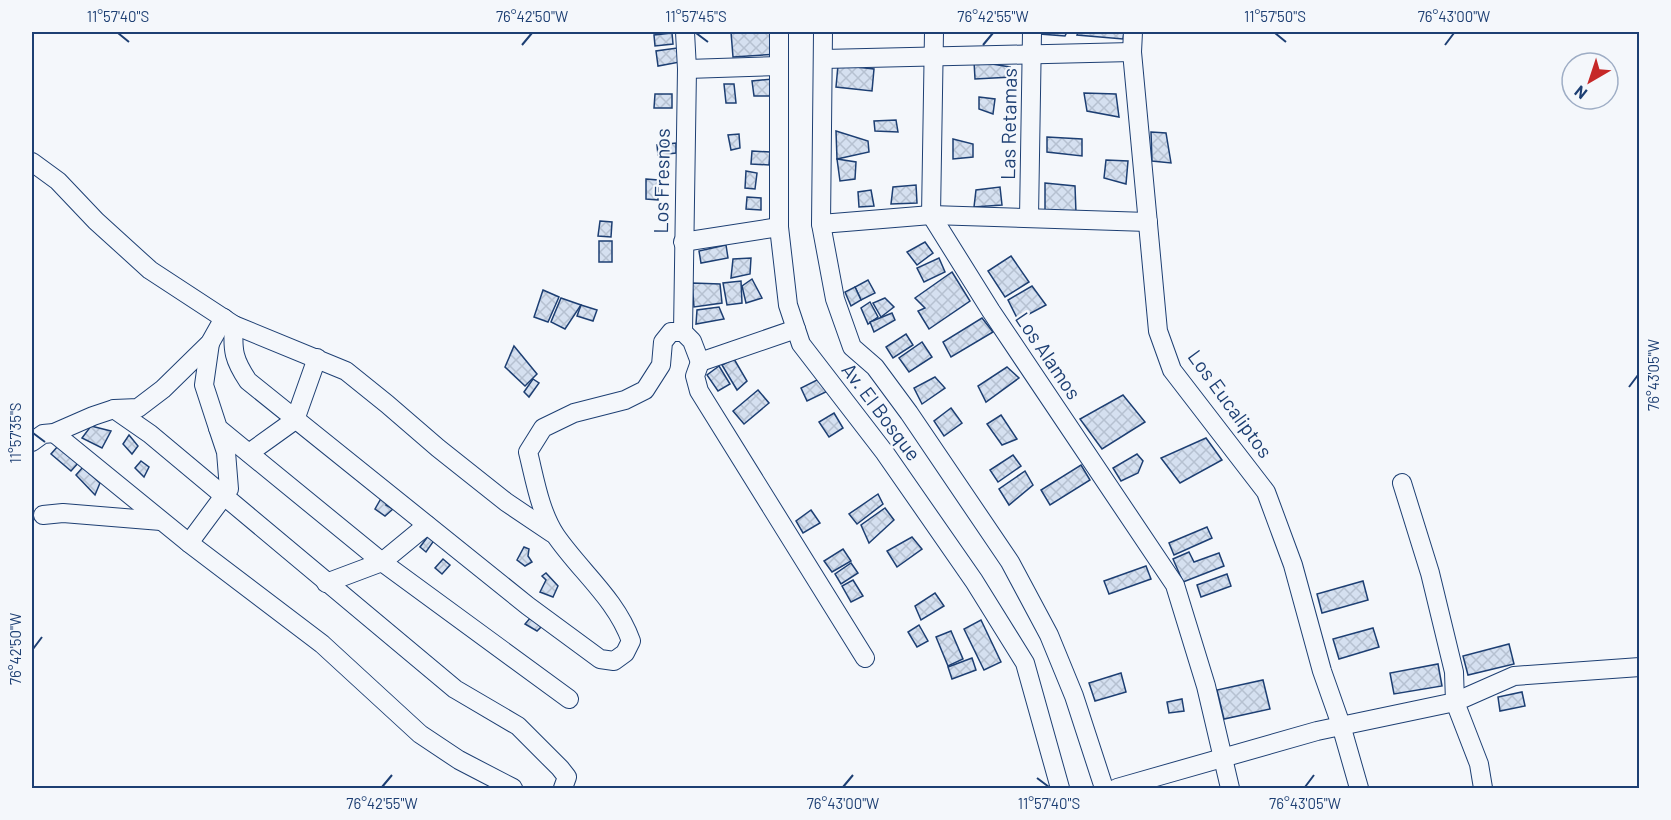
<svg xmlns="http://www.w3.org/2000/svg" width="1671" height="820" viewBox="0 0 1671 820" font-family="Barlow,sans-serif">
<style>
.building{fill:url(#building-cross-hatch);stroke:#1d3f73;stroke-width:1.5}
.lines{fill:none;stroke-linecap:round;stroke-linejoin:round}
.minor-casing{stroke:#1d3f73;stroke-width:20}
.minor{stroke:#f4f7fb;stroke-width:18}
.ticks{fill:none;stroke:#1d3f73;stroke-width:2}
.labels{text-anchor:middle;stroke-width:4.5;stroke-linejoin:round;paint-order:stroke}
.street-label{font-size:20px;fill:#1d3f73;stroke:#f4f7fb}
.neatline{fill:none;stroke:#1d3f73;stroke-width:2}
.ticks-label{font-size:15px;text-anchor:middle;fill:#1d3f73}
</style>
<defs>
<pattern id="building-cross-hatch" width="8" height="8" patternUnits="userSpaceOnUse" patternTransform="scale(1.5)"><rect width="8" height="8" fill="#d5e0f0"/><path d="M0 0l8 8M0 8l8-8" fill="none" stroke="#b6c1d1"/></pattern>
</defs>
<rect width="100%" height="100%" fill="#f4f7fb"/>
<g class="building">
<polygon points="731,32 777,32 779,54 733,57"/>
<polygon points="1041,32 1067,32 1065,36 1040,34"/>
<polygon points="1078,32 1124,32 1123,39 1077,35"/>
<polygon points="672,33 673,44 655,46 654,35"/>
<polygon points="677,48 680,62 658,66 656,51"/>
<polygon points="974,61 1010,67 1012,77 975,79"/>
<polygon points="838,65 874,69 872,91 836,87"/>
<polygon points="773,79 774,96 754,96 752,81"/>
<polygon points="724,84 734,84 736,103 726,103"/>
<polygon points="1084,93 1116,94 1119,117 1087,111"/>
<polygon points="655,94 672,94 672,108 654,108"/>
<polygon points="979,97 995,99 993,114 979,109"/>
<polygon points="896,120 898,132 875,131 874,121"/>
<polygon points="836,131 868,141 869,152 837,159"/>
<polygon points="1151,132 1166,133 1171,163 1152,161"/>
<polygon points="739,134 740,148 731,150 728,135"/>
<polygon points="1047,137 1082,139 1082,156 1047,152"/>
<polygon points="953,139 973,144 973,157 953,159"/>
<polygon points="676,143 676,153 658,155 657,145"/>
<polygon points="752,151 770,152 769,165 751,164"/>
<polygon points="837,159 856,162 855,179 840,181"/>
<polygon points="1106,160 1128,161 1126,184 1104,178"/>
<polygon points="746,171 757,173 755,189 745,188"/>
<polygon points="646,179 658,180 658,200 646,199"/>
<polygon points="1045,183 1075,186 1076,213 1045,215"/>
<polygon points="916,185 917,203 891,204 893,187"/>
<polygon points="1000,187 1002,205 974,207 976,190"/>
<polygon points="871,190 874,206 859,207 858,192"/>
<polygon points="747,197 761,198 761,210 746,209"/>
<polygon points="600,221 612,222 611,237 598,236"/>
<rect x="599" y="241" width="13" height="21"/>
<polygon points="925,242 933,253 917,265 907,252"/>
<polygon points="726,245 728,258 701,263 699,251"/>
<polygon points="1011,256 1029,282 1005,297 988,271"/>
<polygon points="751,258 750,274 731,278 733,259"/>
<polygon points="939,258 945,272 924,282 917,268"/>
<polygon points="952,272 970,301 929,329 918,311 925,308 915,298"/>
<polygon points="752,279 762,298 746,303 742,286"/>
<polygon points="868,280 875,293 861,300 855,287"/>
<polygon points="741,281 742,303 727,305 723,283"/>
<polygon points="692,283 720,284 722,303 694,307"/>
<polygon points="1032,286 1046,305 1018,320 1008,300"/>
<polygon points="855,287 861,300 851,306 845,292"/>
<polygon points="543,290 559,297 548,322 534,317"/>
<polygon points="561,298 581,305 565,329 551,322"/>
<polygon points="885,298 894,307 881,317 873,303"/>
<polygon points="870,302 878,317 868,324 861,308"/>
<polygon points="581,305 597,310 593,321 577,316"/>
<polygon points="719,307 724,319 696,324 697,310"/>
<polygon points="892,313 895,320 874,332 870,322"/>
<polygon points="982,318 993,332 951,357 943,342"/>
<polygon points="906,334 913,345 893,358 886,347"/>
<polygon points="922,342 932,357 909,372 899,358"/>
<polygon points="514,346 537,374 525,386 505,367"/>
<polygon points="734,359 747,381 737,390 722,365"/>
<polygon points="719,366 730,384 718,391 707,375"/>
<polygon points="1007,367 1019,378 986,402 978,386"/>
<polygon points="825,376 832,389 807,401 801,388"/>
<polygon points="935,377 945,388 922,404 914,388"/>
<polygon points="533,379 539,383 529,397 524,392"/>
<polygon points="758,390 769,403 744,424 733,411"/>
<polygon points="1123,395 1145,422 1102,449 1080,419"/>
<polygon points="951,408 962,423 944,436 934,421"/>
<polygon points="834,413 843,428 829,437 819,422"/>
<polygon points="1001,415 1017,439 1002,445 987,424"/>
<polygon points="91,426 111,431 102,448 82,438"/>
<polygon points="129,435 138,446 132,454 123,444"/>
<polygon points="1206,438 1222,460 1180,483 1161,458"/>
<polygon points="58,446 79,462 71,471 51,454"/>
<polygon points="1137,454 1143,461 1138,473 1121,481 1113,468"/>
<polygon points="1013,455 1021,466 998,482 990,470"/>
<polygon points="141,461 149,467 144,477 135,468"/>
<polygon points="1081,465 1090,480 1050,505 1041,490"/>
<polygon points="83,467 100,483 95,495 76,475"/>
<polygon points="1025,471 1033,485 1009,505 999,489"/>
<polygon points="878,494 883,504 857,524 849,514"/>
<polygon points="383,495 387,500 386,505 393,509 385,516 375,509"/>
<polygon points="885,508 894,520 869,543 861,525"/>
<polygon points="811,510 820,523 803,533 796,521"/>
<polygon points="1207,527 1212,538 1174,555 1169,543"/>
<polygon points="429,535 435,539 426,552 420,547"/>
<polygon points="912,537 922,549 897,567 887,551"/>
<polygon points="524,547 529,549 528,556 532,562 525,566 517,560"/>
<polygon points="843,549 851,561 832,572 824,561"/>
<polygon points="1189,552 1194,562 1219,553 1224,566 1183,582 1173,559"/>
<polygon points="443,559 450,565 442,574 435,568"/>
<polygon points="851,563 858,573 841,584 835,574"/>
<polygon points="1146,566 1151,579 1109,594 1104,581"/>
<polygon points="546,573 558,586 553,597 540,592 546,580 542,576"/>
<polygon points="1227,574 1231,586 1201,597 1197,585"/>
<polygon points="853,580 863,596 851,602 842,586"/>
<polygon points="1363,581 1368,600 1322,613 1317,594"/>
<polygon points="935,593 944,606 921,620 915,606"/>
<polygon points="532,616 544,624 537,631 525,624"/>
<polygon points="981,620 1001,662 984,670 964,629"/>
<polygon points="919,625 928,641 917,647 908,632"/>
<polygon points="1373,628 1379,647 1339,659 1333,639"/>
<polygon points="951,631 963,659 948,666 936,637"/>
<polygon points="1509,644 1514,664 1468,675 1463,656"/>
<polygon points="972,658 976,670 952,679 948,667"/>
<polygon points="1438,664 1442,686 1394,694 1390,673"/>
<polygon points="1121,673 1126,692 1095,701 1089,683"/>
<polygon points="1263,680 1270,709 1224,719 1217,690"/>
<polygon points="1522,692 1525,706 1500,711 1498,697"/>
<polygon points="1182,699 1184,711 1169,713 1167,702"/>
</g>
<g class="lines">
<defs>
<g id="minor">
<polyline points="779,32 779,227 788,305 801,344 885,453 974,581 1025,663 1060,788"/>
<polyline points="823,32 821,224 835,299 852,347 875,367 909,413 1010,562 1049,635 1074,696 1104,788"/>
<polyline points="934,32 931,215 991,311 1175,585 1206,686 1230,788"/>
<polyline points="1133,32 1132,52 1158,331 1172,370 1266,492 1293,565 1322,671 1341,725 1359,788"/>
<polyline points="823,59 1132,52"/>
<polyline points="687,69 779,66"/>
<polyline points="32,162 58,181 96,221 150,270 234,325 346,371 387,404 438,448 506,502 552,533"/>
<polyline points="1029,217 1032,32"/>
<polyline points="821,224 931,215 1148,222"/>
<polyline points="683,242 779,227"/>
<polyline points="224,318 210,343 163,389 138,408 114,409 150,434 455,689 518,726 560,768 567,777 563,788"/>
<path d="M234 325C232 351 234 360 248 381L528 606 600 659 614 661 625 653 631 641C616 599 581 572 556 536 540 512 535 480 528 452L543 428 574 413 625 400 645 390 661 365 663 342 671 332H683L692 341 700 362 796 329"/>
<polyline points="683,332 687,69 685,32"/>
<polyline points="210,343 204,385 218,428 382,562 569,699"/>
<polyline points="700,362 695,376 699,391 865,658"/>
<polyline points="54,433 189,543 322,644 420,734 459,760 513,788"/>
<polyline points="32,442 43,434 54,433 93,416 114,409"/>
<polyline points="249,453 295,420 317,358"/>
<polyline points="43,515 63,513 161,521"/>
<polyline points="189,543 229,489 226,452 218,428"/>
<polyline points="326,583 382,562 427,525"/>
<polyline points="1117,788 1317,731 1455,702 1454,672 1430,573 1402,483"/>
<polyline points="1483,788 1479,764 1455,702 1514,676 1640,667"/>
</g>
</defs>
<use href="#minor" class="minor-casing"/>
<use href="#minor" class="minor"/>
</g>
<path class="ticks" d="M118 33 129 42M696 33 708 42M1275 33 1286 42M522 45 532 33M983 45 993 33M1445 45 1454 33M1629 387 1638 375M33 433 45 442M33 649 42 637M1037 778 1049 787M382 787 392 775M843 787 853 775M1305 787 1314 775"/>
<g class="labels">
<g class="street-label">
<text transform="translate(1009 124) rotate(-89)" y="7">Las Retamas</text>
<text transform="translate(662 181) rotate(-89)" y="7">Los Fresnos</text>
<text transform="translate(1048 356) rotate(56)" y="7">Los Alamos</text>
<text transform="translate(1230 404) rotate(54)" y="7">Los Eucaliptos</text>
<text transform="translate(881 412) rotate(53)" y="7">Av. El Bosque</text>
</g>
</g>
<rect width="1671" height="820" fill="none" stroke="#f4f7fb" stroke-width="66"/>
<g transform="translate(1590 81) rotate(219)"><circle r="28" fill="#f4f7fb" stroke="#9eadc5" stroke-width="1.5"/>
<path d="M0-4.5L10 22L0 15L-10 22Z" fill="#c62828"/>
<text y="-9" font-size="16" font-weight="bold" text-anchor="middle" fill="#1d3f73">N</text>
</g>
<rect x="33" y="33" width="1605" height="754" class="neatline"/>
<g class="ticks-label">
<text x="118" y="22">11°57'40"S</text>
<text x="532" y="22">76°42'50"W</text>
<text x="696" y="22">11°57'45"S</text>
<text x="993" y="22">76°42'55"W</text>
<text x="1275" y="22">11°57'50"S</text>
<text x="1454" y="22">76°43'00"W</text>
<text transform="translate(1654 375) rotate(-90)" y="5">76°43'05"W</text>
<text transform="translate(16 433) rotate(-90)" y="5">11°57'35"S</text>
<text transform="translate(16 649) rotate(-90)" y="5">76°42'50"W</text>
<text x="382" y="809">76°42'55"W</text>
<text x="843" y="809">76°43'00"W</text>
<text x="1049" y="809">11°57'40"S</text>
<text x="1305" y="809">76°43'05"W</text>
</g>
</svg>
